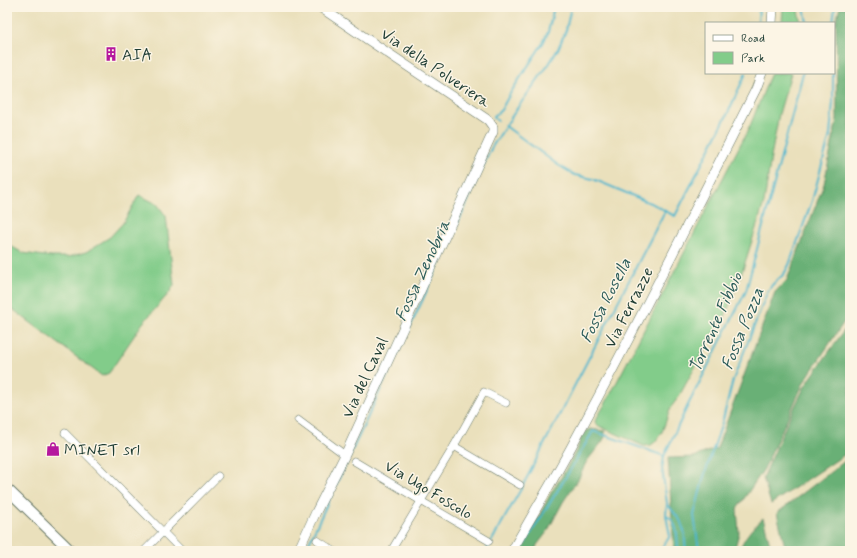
<svg xmlns="http://www.w3.org/2000/svg" width="857" height="558" viewBox="0 0 857 558" font-family="Mynerve,sans-serif">
<style>
.green{fill:#82cc8a;stroke:#50845f}
.forest{fill:#69b076;stroke:#447655}
.lines{fill:none;stroke-linecap:round;stroke-linejoin:round}
.stream{stroke:#50b7ce;stroke-width:2}
.minor-casing{stroke:#667664;stroke-width:8}
.tertiary-casing{stroke:#667664;stroke-width:10}
.secondary-casing{stroke:#667664;stroke-width:12}
.minor{stroke:#fff;stroke-width:7}
.tertiary{stroke:#fff;stroke-width:9}
.secondary{stroke:#fff;stroke-width:10}
.labels{text-anchor:middle;stroke-width:3;stroke-linejoin:round;paint-order:stroke}
.poi-label{font-size:16px;fill:#1f3d34;stroke:#fcf5e5;text-anchor:start}
.street-label{font-size:16px;fill:#1f3d34;stroke:#fcf5e5}
.water-label{font-size:17px;font-style:italic;fill:#2b5c5a;stroke:#fcf5e5}
</style>
<rect width="100%" height="100%" fill="#fcf5e5"/>
<filter id="ink" filterUnits="userSpaceOnUse"><feTurbulence type="fractalNoise" baseFrequency=".025" numOctaves="2"/><feDisplacementMap in="SourceGraphic" scale="8" xChannelSelector="R" yChannelSelector="G"/><feConvolveMatrix kernelMatrix="1 2 1 2 8 2 1 2 1" color-interpolation-filters="sRGB"/></filter>
<filter id="wash" filterUnits="userSpaceOnUse"><feTurbulence type="fractalNoise" baseFrequency=".012" numOctaves="4" result="noise"/><feDisplacementMap in="SourceGraphic" scale="16" xChannelSelector="R" yChannelSelector="G"/><feGaussianBlur stdDeviation="0.9" result="paint"/><feColorMatrix in="noise" values="0 0 0 0 0 0 0 0 0 0 0 0 0 0 0 0 0 1.4 0 .05"/><feComposite in="paint" operator="in"/></filter>
<g filter="url(#wash)">
<rect width="100%" height="100%" fill="#eae0bc"/>
<g class="green">
<polygon points="783,7 797,7 801,23 782,23"/>
<polygon points="771,73 791,73 779,114 771,157 764,203 743,269 725,316 714,333 678,398 671,407 662,432 655,442 651,445 644,446 601,427 596,424 595,421 607,401 750,126"/>
<polygon points="139,195 157,204 166,216 174,285 170,292 142,324 109,373 102,376 7,305 7,244 23,253 51,257 69,257 86,252 110,237 123,223"/>
</g>
<g class="forest">
<polygon points="840,7 850,7 850,313 804,382 764,469 737,509 739,533 734,551 674,551 668,458 694,457 717,448 775,292 787,280 824,184 837,119 836,22"/>
<polygon points="850,322 850,451 771,504 763,478 791,414 805,386"/>
<polygon points="590,429 605,431 605,437 602,442 587,461 579,478 563,502 547,532 537,545 535,551 517,551 524,538 540,514 552,491 562,476 578,447 582,435 585,431"/>
<polygon points="850,458 850,551 786,551 777,513 845,461"/>
<path d="M763 518 772 551H739C744 537 753 527 763 518Z"/>
</g>
<g class="lines">
<g class="stream">
<polyline points="804,7 807,23"/>
<polyline points="758,23 759,7"/>
<polyline points="833,23 835,7"/>
<polyline points="498,121 493,117 501,110 511,92 543,43 548,32 554,7"/>
<polyline points="504,125 558,165 575,175 593,179 655,205 664,210"/>
<polyline points="667,504 680,520 684,531 686,551"/>
<path d="M666 515C679 523 677 538 678 551"/>
<polyline points="305,551 423,299 443,254 465,208 478,176 492,147 518,107 549,64 558,49 566,30 571,7"/>
<polyline points="486,551 521,489 665,211 675,216 727,115 746,73"/>
<polyline points="520,551 566,477 593,431 664,456"/>
<polyline points="660,551 670,536 666,515 667,503 662,469 664,456 688,405 746,291 803,73"/>
<polyline points="699,551 694,515 704,476 722,423 733,380 767,293 772,285 784,274 789,265 812,201 830,135 833,102 833,73"/>
</g>
</g>
</g>
<g filter="url(#ink)">
<g class="lines">
<defs>
<g id="minor">
<polyline points="298,420 345,455"/>
<polyline points="65,433 182,551"/>
<polyline points="454,446 520,485"/>
<polyline points="354,461 421,501 489,541"/>
<polyline points="317,540 334,551"/>
<polyline points="144,551 218,476"/>
<polyline points="391,551 454,446 484,392 506,403"/>
</g>
<g id="tertiary">
<polyline points="772,23 773,7"/>
<polyline points="298,551 316,512 345,455 493,132 493,127 488,120 367,39 320,7"/>
<path d="M512 551C533 513 556 476 576 438 639 323 697 206 756 89L762 73"/>
</g>
<polyline id="secondary" points="7,489 71,551"/>
</defs>
<use href="#minor" class="minor-casing"/>
<use href="#tertiary" class="tertiary-casing"/>
<use href="#secondary" class="secondary-casing"/>
<use href="#minor" class="minor"/>
<use href="#tertiary" class="tertiary"/>
<use href="#secondary" class="secondary"/>
</g>
</g>
<defs>
<symbol id="building-bare" viewBox="-9 -9 18 18"><path d="M-4-6H4V6H1V3H-1V6H-4ZM-2.5-4.3h1.7v1.8h-1.7ZM.8-4.3h1.7v1.8H.8ZM-2.5-1h1.7V.8h-1.7ZM.8-1h1.7V.8H.8Z" fill="#b5179e" stroke="#fcf5e5" stroke-width="2.5" paint-order="stroke"/></symbol>
<symbol id="shop-bare" viewBox="-9 -9 18 18"><path d="M-5-2.5h2.3a2.7 3.5 0 0 1 5.4 0H5L5.5 6h-11ZM-1.5-2.5h3a1.5 2.3 0 0 0-3 0Z" fill="#b5179e" stroke="#fcf5e5" stroke-width="2.5" paint-order="stroke"/></symbol>
</defs>
<g fill-rule="evenodd">
<use href="#building-bare" x="101" y="44" width="20" height="20"/>
<use href="#shop-bare" x="43" y="439" width="20" height="20"/>
</g>
<g class="labels">
<g class="poi-label">
<text x="122" y="60">AIA</text>
<text x="64" y="455">MINET srl</text>
</g>
<g class="street-label">
<text transform="translate(436 67) rotate(34)" y="6">Via della Polveriera</text>
<text transform="translate(628 307) rotate(-63)" y="6">Via Ferrazze</text>
<text transform="translate(364 377) rotate(-65)" y="6">Via del Caval</text>
<text transform="translate(429 489) rotate(31)" y="6">Via Ugo Foscolo</text>
</g>
<g class="water-label">
<text transform="translate(422 270) rotate(-65)" y="6">Fossa Zenobria</text>
<text transform="translate(605 300) rotate(-63)" y="6">Fossa Rosella</text>
<text transform="translate(715 322) rotate(-66)" y="6">Torrente Fibbio</text>
<text transform="translate(742 328) rotate(-68)" y="6">Fossa Pozza</text>
</g>
</g>
<rect width="857" height="558" fill="none" stroke="#fcf5e5" stroke-width="24"/>
<rect x="705" y="22" width="130" height="52" fill="#fcf5e5" stroke="#a4ab9e"/>
<rect x="713" y="35" width="20" height="6" fill="#ffffff" stroke="#a4ab9e"/>
<text x="741" y="42" font-size="12" fill="#1f3d34">Road</text>
<rect x="713" y="52" width="20" height="12" fill="#82cc8a" stroke="#a4ab9e"/>
<text x="741" y="62" font-size="12" fill="#1f3d34">Park</text>
</svg>
